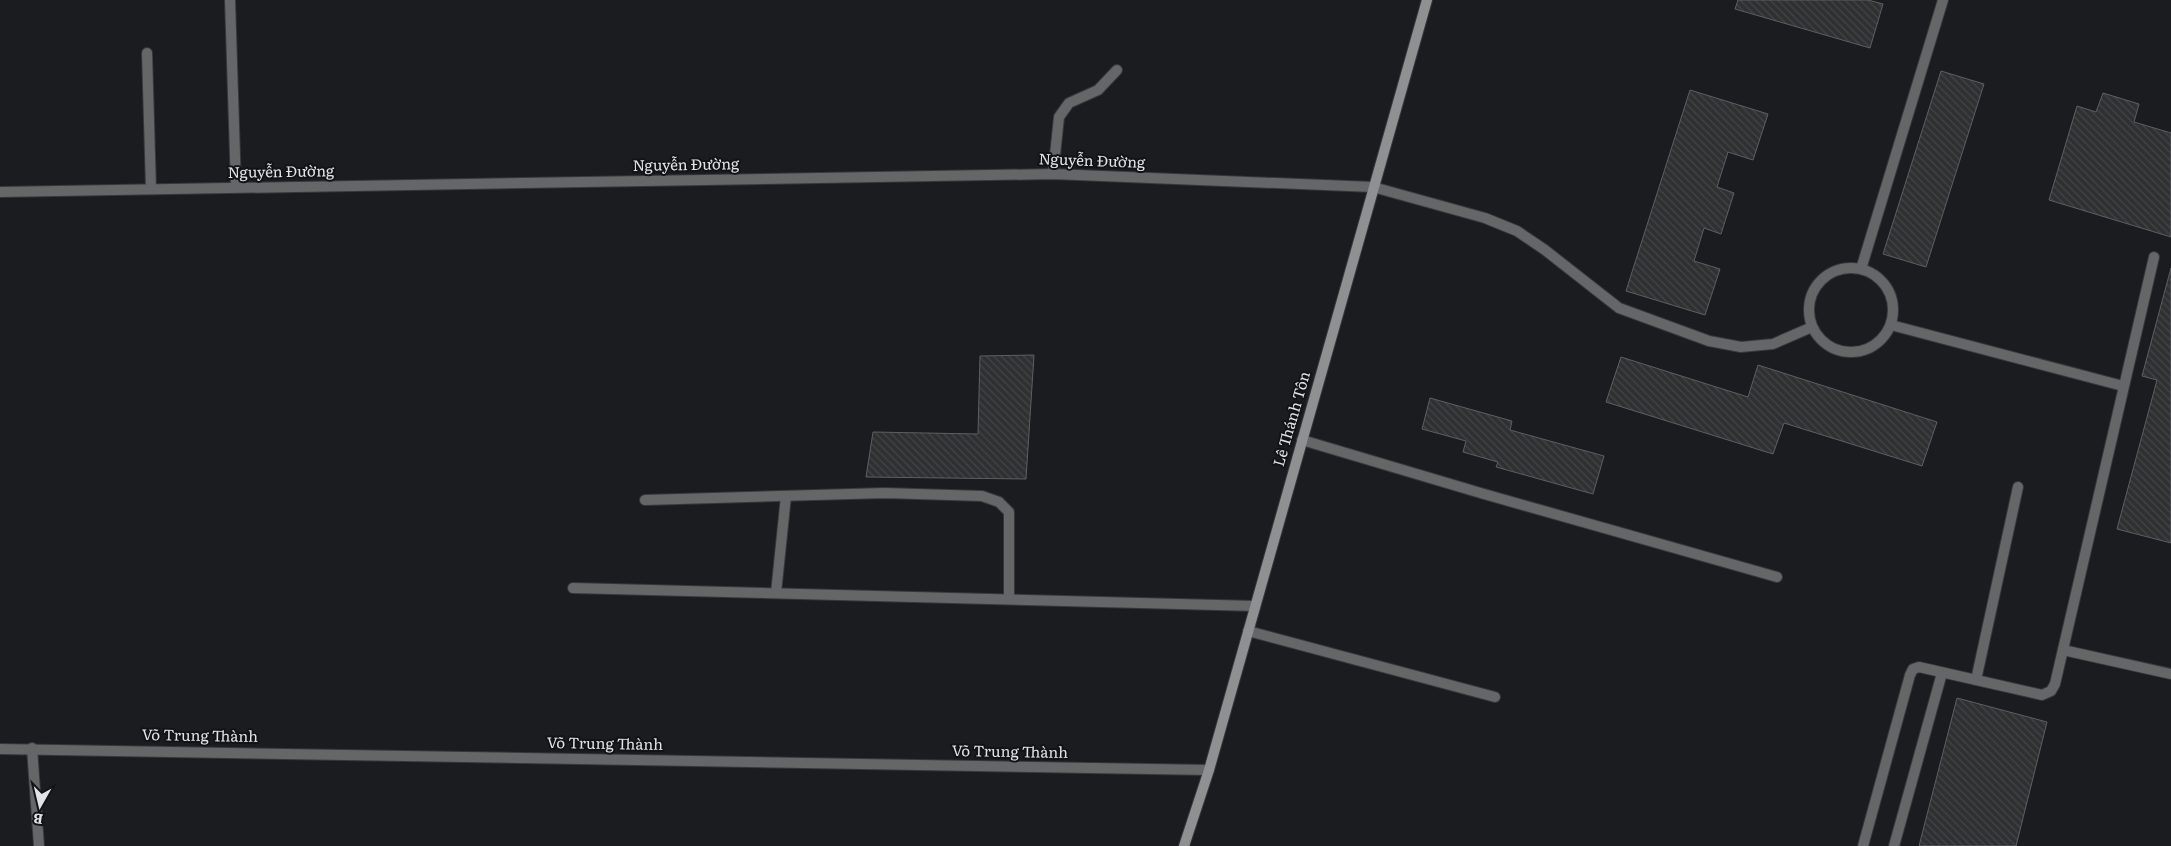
<svg xmlns="http://www.w3.org/2000/svg" width="2171" height="846" viewBox="0 0 2171 846" font-family="Literata,serif">
<style>
.building{fill:url(#building-back-hatch);stroke:#5d5f62}
.lines{fill:none;stroke-linecap:round;stroke-linejoin:round}
.lane-casing{stroke:#36383b;stroke-width:12}
.street-casing{stroke:#36383b;stroke-width:12}
.secondary-casing{stroke:#36383b;stroke-width:12}
.lane{stroke:#656667;stroke-width:10}
.street{stroke:#656667;stroke-width:10}
.secondary{stroke:#8e9092;stroke-width:10}
.labels{text-anchor:middle;stroke-width:4;stroke-linejoin:round;paint-order:stroke}
.street-label{font-size:15px;fill:#e1e3e4;stroke:#111316}
</style>
<defs>
<pattern id="building-back-hatch" width="6" height="6" patternUnits="userSpaceOnUse" patternTransform="scale(1.25)"><rect width="6" height="6" fill="#2e3032"/><path d="M-1 5l2 2M0 0l6 6M5-1l2 2" fill="none" stroke="#424446"/></pattern>
</defs>
<rect width="100%" height="100%" fill="#1a1c1f"/>
<g class="building">
<polygon points="1738,0 1868,0 1883,4 1870,48 1735,9"/>
<polygon points="1941,71 1984,84 1926,267 1883,254"/>
<polygon points="1690,90 1768,114 1753,160 1728,152 1717,187 1734,193 1721,234 1704,228 1694,261 1720,269 1705,315 1626,291"/>
<polygon points="2103,93 2139,104 2134,122 2171,133 2171,237 2049,200 2077,106 2096,112"/>
<polygon points="2171,268 2171,543 2117,529 2157,380 2142,376"/>
<polygon points="1034,355 1026,479 866,477 873,432 978,434 980,356"/>
<polygon points="1621,357 1748,397 1758,365 1937,422 1922,466 1784,423 1773,454 1606,402"/>
<polygon points="1430,398 1512,421 1510,430 1604,456 1593,494 1496,467 1498,462 1463,452 1466,441 1422,429"/>
<polygon points="1957,698 2047,722 2016,846 1919,846"/>
</g>
<g class="lines">
<defs>
<g id="lane">
<polyline points="1373,187 1485,218 1517,231 1545,250 1619,308 1709,341 1741,347 1773,344 1812,327"/>
<circle cx="1851" cy="310" r="42"/>
<polyline points="1861,269 1943,0"/>
<polyline points="1891,325 2123,386"/>
<polyline points="1302,440 1484,494 1777,577"/>
<polyline points="645,500 885,493 982,496 999,502 1009,512 1009,599"/>
<polyline points="573,588 1255,606"/>
<polyline points="776,593 786,496"/>
<polyline points="1248,631 1495,697"/>
<polyline points="2063,650 2171,674"/>
<polyline points="1976,680 2018,487"/>
<polyline points="1863,846 1910,675 1913,669 1919,667 2042,695 2051,691 2055,684 2154,257"/>
<polyline points="1894,846 1942,673"/>
</g>
<g id="street">
<polyline points="230,0 236,187"/>
<polyline points="147,53 151,189"/>
<polyline points="1053,174 1059,117 1069,103 1098,90 1117,70"/>
<polyline points="0,192 1053,174 1373,187"/>
<polyline points="32,748 39,846"/>
<polyline points="0,749 1209,770"/>
</g>
<polyline id="secondary" points="1184,846 1209,770 1427,0"/>
</defs>
<use href="#lane" class="lane-casing"/>
<use href="#street" class="street-casing"/>
<use href="#secondary" class="secondary-casing"/>
<use href="#lane" class="lane"/>
<use href="#street" class="street"/>
<use href="#secondary" class="secondary"/>
</g>
<g class="labels">
<g class="street-label">
<text transform="translate(1092 161) rotate(2)" y="5">Nguyễn Đường</text>
<text transform="translate(686 165) rotate(-1)" y="5">Nguyễn Đường</text>
<text transform="translate(281 172) rotate(-1)" y="5">Nguyễn Đường</text>
<text transform="translate(1292 419) rotate(-74)" y="5">Lê Thánh Tôn</text>
<text transform="translate(200 736) rotate(1)" y="5">Võ Trung Thành</text>
<text transform="translate(605 744) rotate(1)" y="5">Võ Trung Thành</text>
<text transform="translate(1010 752) rotate(1)" y="5">Võ Trung Thành</text>
</g>
</g>
<g transform="translate(40 806) rotate(188)" stroke="#111316" stroke-width="4" paint-order="stroke">
<path d="M0-4L9 19L0 12L-9 19Z" fill="#e1e3e4"/>
<text y="-8" font-size="14" font-weight="bold" text-anchor="middle" fill="#e1e3e4">B</text>
</g>
</svg>
